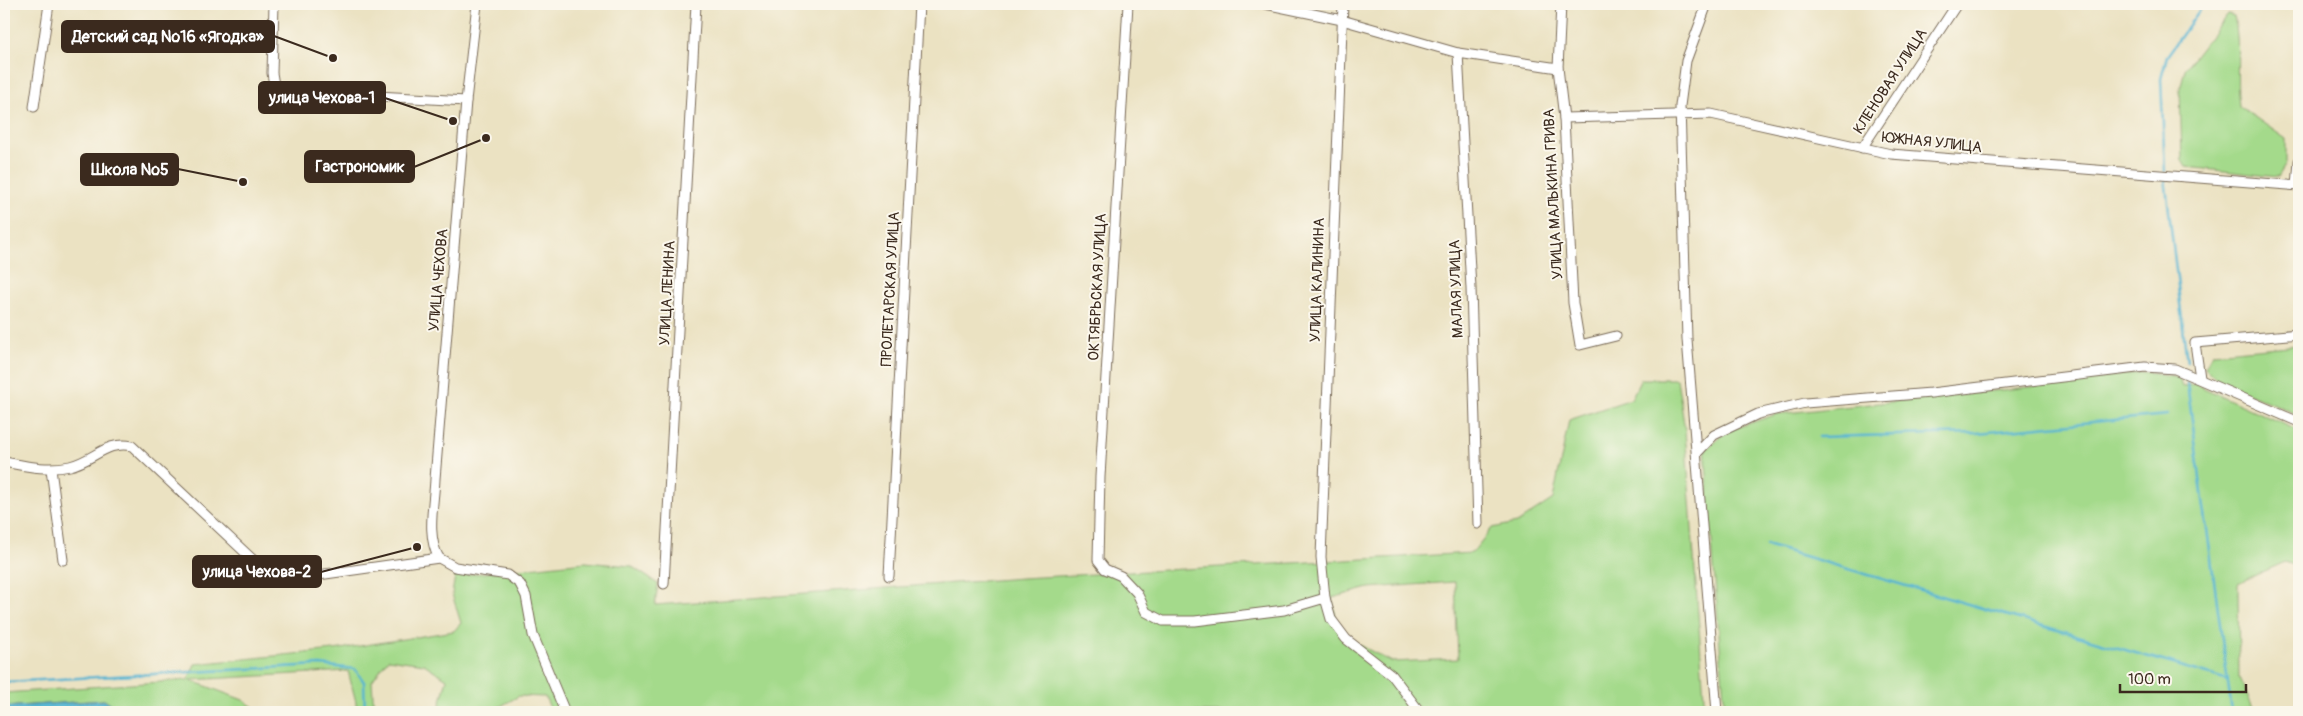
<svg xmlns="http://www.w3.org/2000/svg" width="2303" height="716" viewBox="0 0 2303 716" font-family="Pangolin,sans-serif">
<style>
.green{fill:#a4da8b;stroke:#708254;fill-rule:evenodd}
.water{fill:#53b4d2;stroke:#476f78}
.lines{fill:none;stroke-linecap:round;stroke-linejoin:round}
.stream{stroke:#53b4d2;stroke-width:2.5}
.street-casing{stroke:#796a57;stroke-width:11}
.street{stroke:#fff;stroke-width:9}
.labels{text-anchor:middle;stroke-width:4;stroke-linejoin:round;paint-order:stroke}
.street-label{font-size:15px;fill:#3b2a1e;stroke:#fbf7ec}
.leader{fill:none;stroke:#3b2a1e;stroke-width:2}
.callout-dot{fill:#3b2a1e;stroke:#fbf7ec;stroke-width:2}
.callout{fill:#3b2a1e;stroke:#3b2a1e;stroke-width:2}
.callout-label{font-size:16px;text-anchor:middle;font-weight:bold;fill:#fff}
</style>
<rect width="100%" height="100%" fill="#fbf7ec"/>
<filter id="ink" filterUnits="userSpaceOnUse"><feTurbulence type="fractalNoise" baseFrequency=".02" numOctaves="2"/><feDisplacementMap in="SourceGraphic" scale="10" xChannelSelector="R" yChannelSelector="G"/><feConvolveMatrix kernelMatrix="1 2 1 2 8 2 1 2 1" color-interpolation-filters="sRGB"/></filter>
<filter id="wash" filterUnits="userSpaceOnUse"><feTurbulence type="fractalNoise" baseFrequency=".0096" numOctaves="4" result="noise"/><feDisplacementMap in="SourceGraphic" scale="20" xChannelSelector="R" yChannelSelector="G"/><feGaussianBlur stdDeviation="1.12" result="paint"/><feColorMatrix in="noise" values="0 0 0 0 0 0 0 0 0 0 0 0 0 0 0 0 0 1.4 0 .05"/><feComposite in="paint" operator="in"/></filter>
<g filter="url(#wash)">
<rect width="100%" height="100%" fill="#ebe2c2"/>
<g class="green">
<path d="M2228 14 2234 16C2241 45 2235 76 2239 106L2286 139V164L2278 177 2187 167 2182 161 2180 89 2185 69Z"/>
<polygon points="2299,345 2299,415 2217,380 2205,367 2213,353"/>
<polygon points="2143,372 2179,378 2182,387 2195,384 2299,431 2299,567 2285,562 2238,583 2239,678 2255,712 1725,712 1705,450 1727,431 1777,414 2058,384"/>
<path d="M1641 379H1677L1685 430 1705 712H552L545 697 519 696 490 712H438L447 679 424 664 388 659 372 681 374 712H356V702L348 671 190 680 243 700 261 712H123L104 700 4 707V693L188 680 195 664 334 650 454 631 461 623 452 594 455 576 585 562 631 566 658 584 655 605 1022 578 1472 553 1492 528 1517 523 1553 499 1569 420 1631 399ZM1455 582 1458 659 1392 662 1350 640 1336 618 1332 598 1369 588Z"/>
</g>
<polygon class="water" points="104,700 123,712 4,712 4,707"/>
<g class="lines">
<g class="stream">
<polyline points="2165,172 2161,79 2167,56 2204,4"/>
<polyline points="2165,178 2187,362"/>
<polyline points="2187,383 2232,712"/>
<polyline points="1819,437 1977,433 2167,415"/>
<polyline points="1766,545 2228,680"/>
<polyline points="4,682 320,665 355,669 364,682 365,712"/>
</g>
</g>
</g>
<g filter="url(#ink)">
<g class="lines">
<defs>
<g id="street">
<polyline points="274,4 272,73 274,85 283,89 307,92 466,101"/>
<polyline points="1128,4 1100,477 1098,560 1105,569 1121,576 1137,593 1146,612 1163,621 1195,621 1284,610 1325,598"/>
<polyline points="1265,4 1342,20 1458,53 1558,68"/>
<polyline points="1343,4 1321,557 1325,598 1331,619 1346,639 1392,675 1420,712"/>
<polyline points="1561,4 1558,68 1564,118 1573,303 1580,345 1616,336"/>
<polyline points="1707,4 1686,61 1680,106 1687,339 1717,712"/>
<polyline points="1458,53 1471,288 1478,524"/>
<polyline points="34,107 49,4"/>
<polyline points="1564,118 1711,114 1891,154 2299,186"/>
<polyline points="1862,148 1957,4"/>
<polyline points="2297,186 2299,161"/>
<polyline points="2200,378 2195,343 2299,334"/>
<polyline points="1697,453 1714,435 1758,414 1805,403 1931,393 2145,367 2175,369 2299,422"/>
<path d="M4 462C26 466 47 471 70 466 93 461 107 440 132 446L266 572 290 579 439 558 455 567 508 575 520 584 526 596 533 635 565 712"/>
<polyline points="51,469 63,560"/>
<path d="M439 558C426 536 434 504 435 479L466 101 477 4"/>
<polyline points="889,576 919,4"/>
<polyline points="664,584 696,4"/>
</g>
</defs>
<use href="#street" class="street-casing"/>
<use href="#street" class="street"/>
</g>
</g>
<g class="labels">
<g class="street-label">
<text transform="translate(1890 81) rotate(-57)" y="5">КЛЕНОВАЯ УЛИЦА</text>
<text transform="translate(1932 142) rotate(6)" y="5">ЮЖНАЯ УЛИЦА</text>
<text transform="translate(1553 194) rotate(-93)" y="5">УЛИЦА МАЛЬКИНА ГРИВА</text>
<text transform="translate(438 280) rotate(-85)" y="5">УЛИЦА ЧЕХОВА</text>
<text transform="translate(1317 280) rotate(-88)" y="5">УЛИЦА КАЛИНИНА</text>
<text transform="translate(1097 287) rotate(-87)" y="5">ОКТЯБРЬСКАЯ УЛИЦА</text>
<text transform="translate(890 289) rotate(-87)" y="5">ПРОЛЕТАРСКАЯ УЛИЦА</text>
<text transform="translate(1456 289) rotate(-92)" y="5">МАЛАЯ УЛИЦА</text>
<text transform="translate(667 293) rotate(-87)" y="5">УЛИЦА ЛЕНИНА</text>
</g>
</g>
<path class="leader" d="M333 58L274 36M453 121L385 98M486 138L414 167M243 182L178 169M417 547L321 572"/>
<g class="callout-dot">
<circle cx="333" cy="58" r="5"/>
<circle cx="453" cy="121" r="5"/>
<circle cx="486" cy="138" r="5"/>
<circle cx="243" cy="182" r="5"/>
<circle cx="417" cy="547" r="5"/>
</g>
<g class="callout">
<rect x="62" y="21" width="212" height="31" rx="5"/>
<rect x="259" y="82" width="126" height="31" rx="5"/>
<rect x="305" y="151" width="109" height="31" rx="5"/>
<rect x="81" y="154" width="97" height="31" rx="5"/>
<rect x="193" y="556" width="128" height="31" rx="5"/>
</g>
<g class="callout-label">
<text x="168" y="42">Детский сад №16 «Ягодка»</text>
<text x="322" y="103">улица Чехова-1</text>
<text x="360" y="172">Гастрономик</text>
<text x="130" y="175">Школа №5</text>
<text x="257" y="577">улица Чехова-2</text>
</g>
<rect width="2303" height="716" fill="none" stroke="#fbf7ec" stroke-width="20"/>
<path d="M2120 684v8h126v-8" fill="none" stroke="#3b2a1e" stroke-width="2.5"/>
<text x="2128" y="684" font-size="15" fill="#3b2a1e" stroke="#fbf7ec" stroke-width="4" paint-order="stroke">100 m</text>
</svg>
